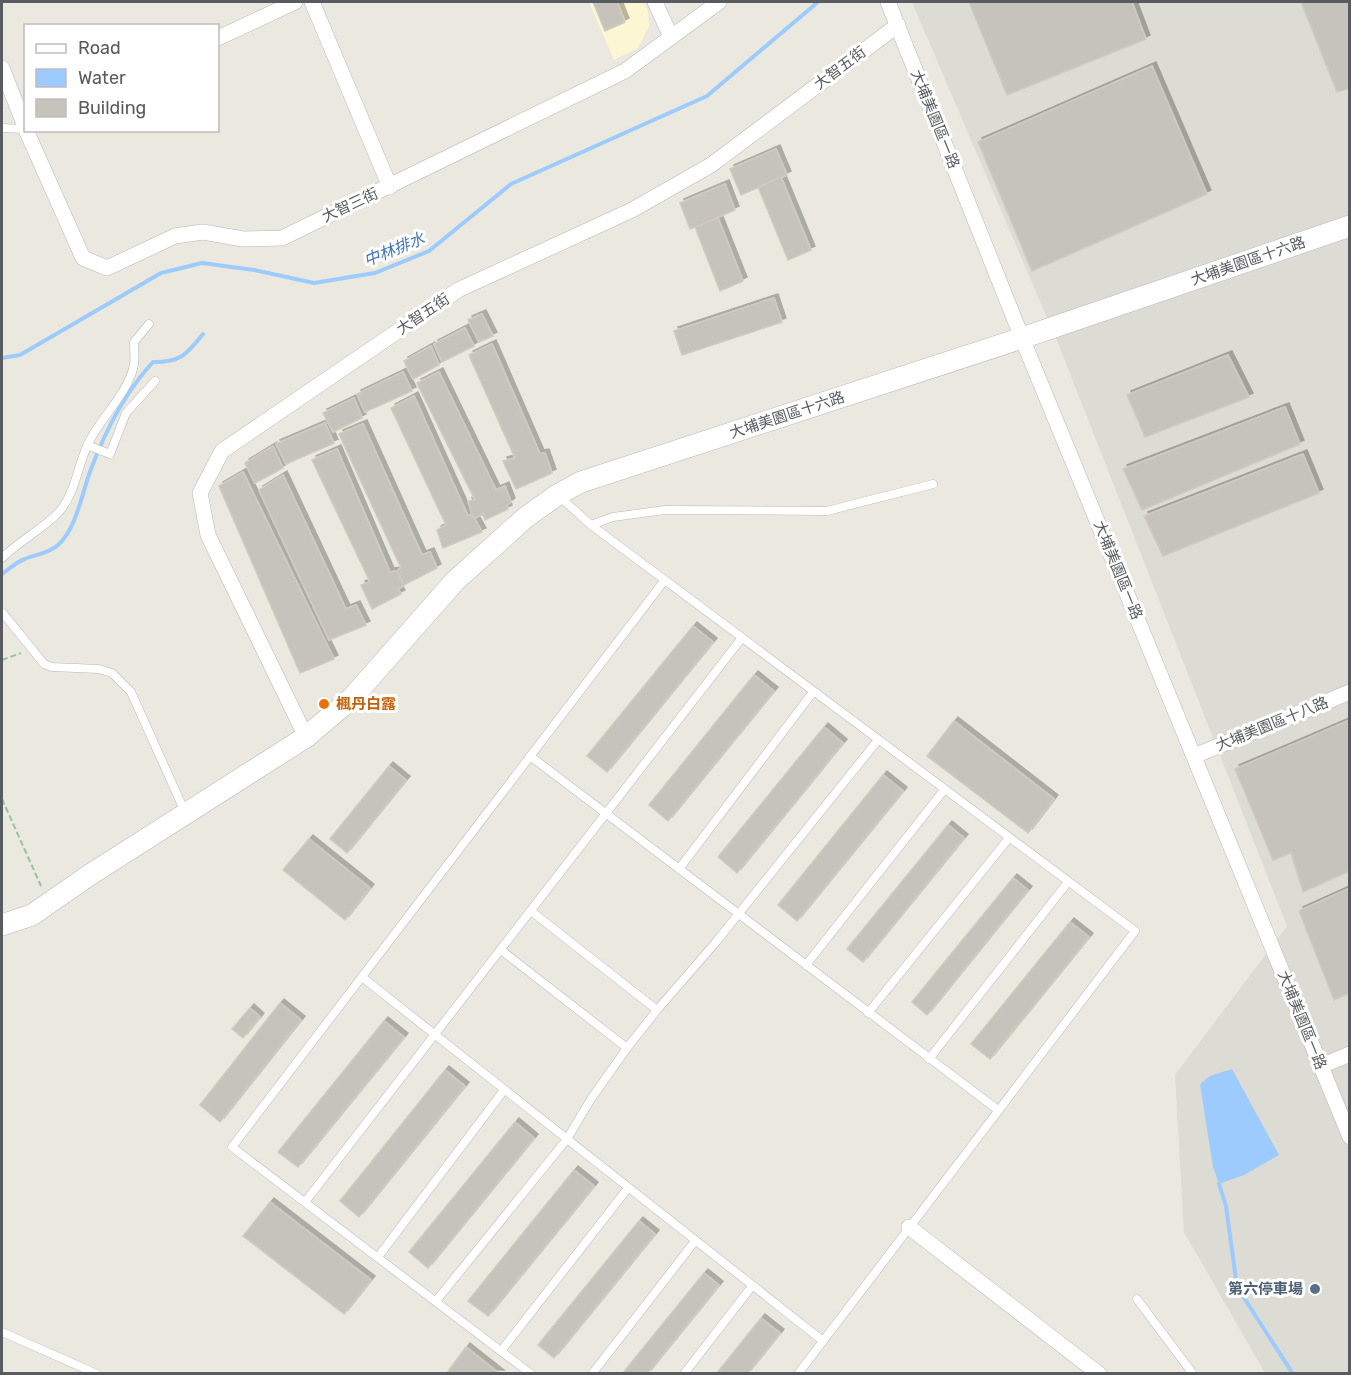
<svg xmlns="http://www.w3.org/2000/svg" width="1351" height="1375" viewBox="0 0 1351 1375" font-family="Rubik,'Noto Sans TC',sans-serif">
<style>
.commercial{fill:#fdf6d2}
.industrial{fill:#dcdbd4}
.water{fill:#9dcbfd}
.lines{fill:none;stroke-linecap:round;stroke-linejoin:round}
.stream{stroke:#9dcbfd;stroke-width:4}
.building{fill:#c6c3bc;stroke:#cfcbbe;stroke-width:1.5;filter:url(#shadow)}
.lane-casing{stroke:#b5b7bc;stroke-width:9}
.street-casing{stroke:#b5b7bc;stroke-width:16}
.secondary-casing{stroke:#b5b8be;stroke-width:22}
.path{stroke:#95c3a6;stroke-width:2;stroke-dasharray:6 3;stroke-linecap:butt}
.lane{stroke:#fff;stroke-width:8}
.street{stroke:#fff;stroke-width:15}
.secondary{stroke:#fff;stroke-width:21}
.food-dot{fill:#e8710a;stroke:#fff;stroke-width:2}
.service-dot{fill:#5c6f8a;stroke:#fff;stroke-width:2}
.labels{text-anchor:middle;stroke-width:6;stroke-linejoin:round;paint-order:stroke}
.street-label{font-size:15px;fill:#585b60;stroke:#fff}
.food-label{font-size:15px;font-weight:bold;fill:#c56008;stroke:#fff;text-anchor:start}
.service-label{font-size:15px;font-weight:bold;fill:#4e5e75;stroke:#fff;text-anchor:end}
.water-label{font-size:16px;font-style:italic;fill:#4173bf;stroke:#fff}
</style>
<defs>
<filter id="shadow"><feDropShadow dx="4" dy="-4" stdDeviation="0" flood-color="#0004"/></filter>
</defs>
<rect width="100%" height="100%" fill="#ebe9df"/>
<polygon class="commercial" points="589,2 644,2 648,11 649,25 638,48 614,60"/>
<polygon class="industrial" points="912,2 1349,2 1349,1373 1265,1373 1184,1232 1175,1075 1287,926 1060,348"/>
<polygon class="water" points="1232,1069 1279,1155 1244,1175 1219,1184 1213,1167 1200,1084 1210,1076"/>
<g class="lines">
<g class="stream">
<polyline points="2,358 20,355 161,273 202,263 254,270 314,283 375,273 429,251 511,184 707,96 818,2"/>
<path d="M2 574C9 569 16 562 25 559 36 554 48 554 58 545 77 528 82 492 91 469 105 432 126 391 153 362 181 362 186 355 203 334"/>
<polyline points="1219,1184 1226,1206 1237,1287 1293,1374"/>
</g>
</g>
<g class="building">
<polygon points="593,2 617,2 625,22 605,31"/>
<polygon points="969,2 1132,2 1146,39 1007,95"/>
<polygon points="1301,2 1350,2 1350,88 1337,92"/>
<polygon points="1152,66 1207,194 1032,271 978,142"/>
<polygon points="776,149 787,175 741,195 730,169"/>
<polygon points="781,177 811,250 788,260 758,187"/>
<polygon points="725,184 735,210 690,229 680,203"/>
<polygon points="718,218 743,281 720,291 695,227"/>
<polygon points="774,298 782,322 682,355 674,331"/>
<polygon points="482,314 493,336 479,342 468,320"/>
<polygon points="465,328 474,346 442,362 434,344"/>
<polygon points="492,344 540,454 545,453 552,473 516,489 503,461 515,458 469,355"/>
<polygon points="431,346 439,365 413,379 404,361"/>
<polygon points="1228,355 1249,397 1145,437 1127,395"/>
<polygon points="403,372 412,391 365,412 357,394"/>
<polygon points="439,372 496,490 505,486 511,502 507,505 508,509 485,520 483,514 475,518 472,514 468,501 475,500 417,383"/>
<polygon points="414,396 468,516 472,514 482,532 443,548 437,530 446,525 391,408"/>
<polygon points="354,398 362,418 333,432 323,413"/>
<polygon points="1285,407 1300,444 1142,510 1123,469"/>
<polygon points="325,423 334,443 286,464 276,444"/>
<polygon points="363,424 422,555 430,552 437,568 404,585 397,571 401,568 339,434"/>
<polygon points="273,446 283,468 255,483 245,463"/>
<polygon points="337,449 390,572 397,571 404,585 398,589 401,594 372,609 361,585 370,582 312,460"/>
<polygon points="1303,454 1319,493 1163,556 1144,516"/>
<polygon points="243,472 334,659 300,673 219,486"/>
<polygon points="283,475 346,609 356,605 366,625 329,640 259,490"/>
<polygon points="693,626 713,642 607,772 587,756"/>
<polygon points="754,675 774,691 668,821 649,805"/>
<polygon points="1350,720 1350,871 1303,892 1291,853 1273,860 1235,769"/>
<polygon points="954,721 1054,799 1028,833 927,756"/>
<polygon points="824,727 843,743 737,873 718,857"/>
<polygon points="389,766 406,780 347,853 330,839"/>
<polygon points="883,775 903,791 797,921 778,905"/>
<polygon points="948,825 964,838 863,962 847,949"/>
<polygon points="309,839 370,888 345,920 283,870"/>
<polygon points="1013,878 1028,890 927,1015 912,1002"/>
<polygon points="1350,888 1350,993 1334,1000 1299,911"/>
<polygon points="1070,922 1089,937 990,1059 971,1044"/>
<polygon points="280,1003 301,1020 220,1122 200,1105"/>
<polygon points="250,1008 260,1017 243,1038 232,1029"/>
<polygon points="384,1021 404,1037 298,1167 278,1152"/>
<polygon points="445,1070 465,1086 359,1217 340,1201"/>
<polygon points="515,1122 534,1138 428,1268 409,1252"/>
<polygon points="574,1170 594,1186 488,1316 468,1301"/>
<polygon points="270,1202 371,1280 344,1314 243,1236"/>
<polygon points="639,1221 655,1234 554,1358 538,1345"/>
<polygon points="704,1273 719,1285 647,1374 622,1374"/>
<polygon points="761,1318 780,1333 747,1374 716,1374"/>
<polygon points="466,1347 500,1374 446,1374"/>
</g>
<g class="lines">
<defs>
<g id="lane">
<polyline points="2,128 26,129"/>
<polyline points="87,445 110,454 126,413 155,381"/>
<polyline points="559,496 591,525 613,517 665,510 827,511 933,484"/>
<polyline points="591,525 1135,931 798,1374"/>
<path d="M2 558C19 541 43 529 59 512 76 492 77 467 88 444 100 418 128 394 134 365 135 358 134 349 134 342L149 324"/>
<polyline points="2,612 44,664 52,667 99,669 112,673 131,692 185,812"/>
<polyline points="530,756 998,1110"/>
<polyline points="679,869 813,692"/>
<polyline points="501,950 627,1048 657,1010 531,911"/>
<polyline points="806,965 944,790"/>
<polyline points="362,977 823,1341"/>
<polyline points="657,1010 716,942 878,740"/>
<polyline points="868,1013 1009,838"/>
<polyline points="929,1059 1068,882"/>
<polyline points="305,1202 741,639"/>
<polyline points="378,1257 504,1090"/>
<polyline points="1137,1299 1193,1374"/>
<polyline points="436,1301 567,1139 591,1099 627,1048"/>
<polyline points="2,1332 97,1374"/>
<polyline points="501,1351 628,1188"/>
<polyline points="531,1374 232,1147 664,581"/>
<polyline points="592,1374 695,1241"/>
<polyline points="684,1374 752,1286"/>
</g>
<g id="street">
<polyline points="312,2 390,187"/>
<polyline points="655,2 671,37"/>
<polyline points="888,2 1022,338 1350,1137"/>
<polyline points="218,38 295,2"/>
<polyline points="2,68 26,129"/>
<polyline points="26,130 83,258 107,268 175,236 203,232 243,239 282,238 625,71 719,2"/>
<polyline points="306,737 208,535 200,493 222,451 458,290 632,210 711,165 898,25"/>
<polyline points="1194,756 1350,692"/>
<polyline points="1321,1066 1350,1054"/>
<polyline points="909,1227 1099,1374"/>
</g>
<polyline id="secondary" points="2,925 32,915 88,876 306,737 352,698 455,581 525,518 557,495 581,482 1022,338 1350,226"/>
</defs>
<use href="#lane" class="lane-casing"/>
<use href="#street" class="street-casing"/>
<use href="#secondary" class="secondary-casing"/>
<g class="path">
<polyline points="2,660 21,653"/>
<polyline points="2,799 41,886"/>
</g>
<use href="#lane" class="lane"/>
<use href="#street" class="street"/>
<use href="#secondary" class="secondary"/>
</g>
<circle class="food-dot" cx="324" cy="704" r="6"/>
<circle class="service-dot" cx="1315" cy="1289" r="6"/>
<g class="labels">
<g class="street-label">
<text transform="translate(840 68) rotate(-37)" y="5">大智五街</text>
<text transform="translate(935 119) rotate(68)" y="5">大埔美園區一路</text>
<text transform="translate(350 205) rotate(-25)" y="5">大智三街</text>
<text transform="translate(1248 261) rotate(-19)" y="5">大埔美園區十六路</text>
<text transform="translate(423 314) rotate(-34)" y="5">大智五街</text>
<text transform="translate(787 415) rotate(-18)" y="5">大埔美園區十六路</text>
<text transform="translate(1118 570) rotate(68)" y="5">大埔美園區一路</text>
<text transform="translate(1272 724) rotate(-22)" y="5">大埔美園區十八路</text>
<text transform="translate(1302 1020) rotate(68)" y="5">大埔美園區一路</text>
</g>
<g class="food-label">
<text x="336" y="709">楓丹白露</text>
</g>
<g class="service-label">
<text x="1303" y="1294">第六停車場</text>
</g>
<g class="water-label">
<text transform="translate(394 249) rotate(-22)" y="6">中林排水</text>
</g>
</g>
<rect width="1351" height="1375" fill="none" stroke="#585b60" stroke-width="6"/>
<rect x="24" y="24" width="195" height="108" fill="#ffffff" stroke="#bcbdbf" stroke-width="1.5"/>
<rect x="36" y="44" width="30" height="9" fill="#ffffff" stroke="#bcbdbf" stroke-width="1.5"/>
<text x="78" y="54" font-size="18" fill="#585b60">Road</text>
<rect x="36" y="69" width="30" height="18" fill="#9dcbfd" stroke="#bcbdbf" stroke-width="1.5"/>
<text x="78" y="84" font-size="18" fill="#585b60">Water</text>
<rect x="36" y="99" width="30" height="18" fill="#c6c3bc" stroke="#bcbdbf" stroke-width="1.5"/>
<text x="78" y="114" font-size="18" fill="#585b60">Building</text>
</svg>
